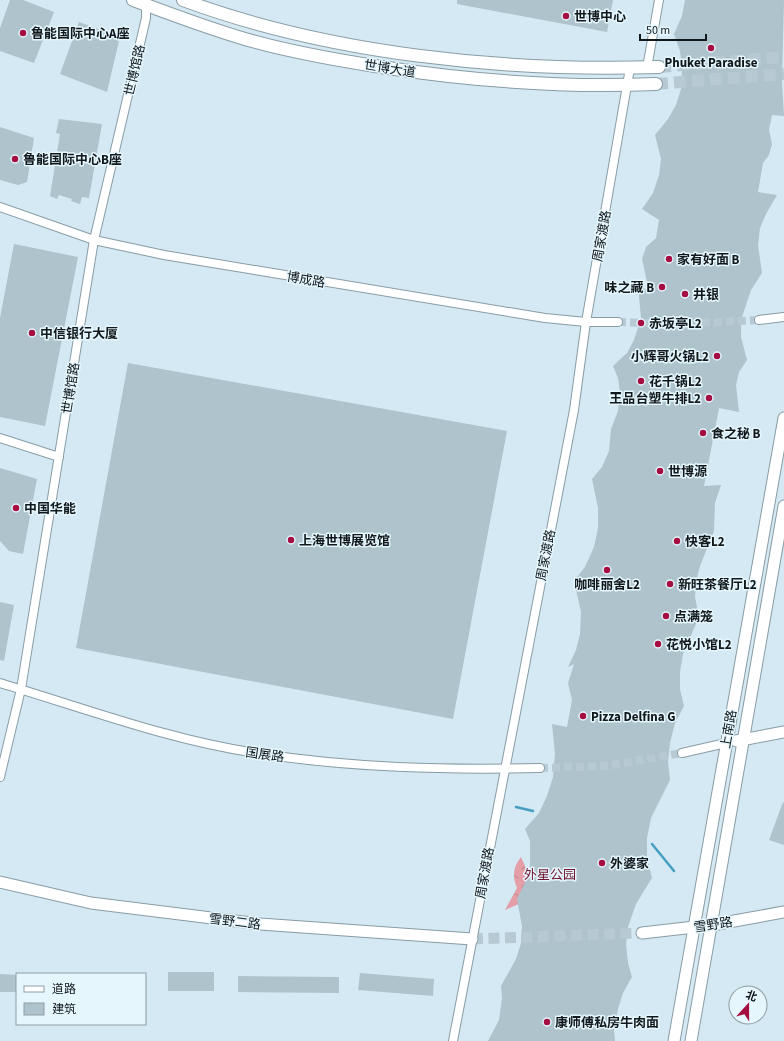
<svg xmlns="http://www.w3.org/2000/svg" width="784" height="1041" viewBox="0 0 784 1041" font-family="'Source Sans 3','Noto Sans SC',sans-serif">
<style>
.park{fill:url(#park-crowns)}
.lines{fill:none;stroke-linecap:round;stroke-linejoin:round}
.stream{stroke:#469ec0;stroke-width:2.5}
.building{fill:#aec3cc}
.street-tunnel{stroke:#b7cad3;stroke-width:8;stroke-dasharray:8 4;stroke-linecap:butt}
.secondary-tunnel{stroke:#b7cad3;stroke-width:11;stroke-dasharray:11 5.5;stroke-linecap:butt}
.primary-tunnel{stroke:#b7cad3;stroke-width:12;stroke-dasharray:12 6;stroke-linecap:butt}
.street-casing{stroke:#889ca5;stroke-width:10}
.secondary-casing{stroke:#889ca5;stroke-width:13}
.primary-casing{stroke:#889ca5;stroke-width:14}
.street{stroke:#fff;stroke-width:8}
.secondary{stroke:#fff;stroke-width:11}
.primary{stroke:#fff;stroke-width:12}
.poi-dot{fill:#a50d41;stroke:#e5f6fd;stroke-width:1.5}
.labels{text-anchor:middle;stroke-width:3;stroke-linejoin:round;paint-order:stroke}
.poi-label{font-size:13px;font-weight:bold;fill:#11181c;stroke:#e5f6fd;text-anchor:start}
.street-label{font-size:13px;fill:#11181c;stroke:#e5f6fd}
.park-label{font-size:13px;fill:#72142f;stroke:#e5f6fd}
</style>
<defs>
<pattern id="park-crowns" width="20" height="18" patternUnits="userSpaceOnUse"><rect width="20" height="18" fill="#e49ea7"/><path d="M2 6a3 3 0 1 1 6 0M12 15a3 3 0 1 1 6 0" fill="none" stroke="#c3878f"/></pattern>
</defs>
<rect width="100%" height="100%" fill="#d4e9f3"/>
<path class="park" d="M521 857 536 891 530 899 505 910 517 888C512 876 513 867 521 857Z"/>
<g class="lines">
<g class="stream">
<polyline points="516,807 533,811"/>
<polyline points="652,844 674,871"/>
</g>
</g>
<g class="building">
<polygon points="10,0 23,0 54,12 34,63 0,51 0,28"/>
<polygon points="457,0 613,0 607,32 457,4"/>
<polygon points="685,0 784,0 782,82 784,116 772,115 769,130 772,144 769,155 763,163 758,192 777,195 766,214 760,228 758,245 762,273 751,290 741,320 741,337 747,360 739,372 736,385 739,412 719,408 704,486 721,485 715,503 714,531 700,566 696,582 695,597 699,617 683,654 680,672 680,689 684,706 675,723 670,743 668,762 670,780 651,818 647,838 647,857 652,878 636,904 628,927 626,944 628,963 632,977 623,993 618,1009 614,1031 615,1041 488,1041 499,1020 502,998 501,986 516,959 521,943 522,926 517,899 530,872 530,841 525,829 539,813 547,796 553,777 555,754 552,724 567,727 572,700 568,683 574,664 568,667 576,650 580,634 581,612 574,581 585,567 594,547 598,528 598,508 592,479 602,467 609,451 611,429 618,411 620,393 618,378 613,366 627,353 634,340 641,318 638,285 649,291 642,259 646,247 656,238 659,220 642,209 653,193 659,175 661,159 655,135 668,119 676,105 681,89 682,70 680,51 674,34 682,16"/>
<polygon points="79,22 120,37 107,92 60,74"/>
<polygon points="59,119 102,124 89,198 82,197 80,204 71,201 72,199 59,195 57,199 50,196 60,134 56,133"/>
<polygon points="0,127 34,138 27,182 18,185 0,180"/>
<polygon points="14,244 78,257 45,426 0,417 0,318"/>
<polygon points="128,363 507,431 453,719 76,648"/>
<polygon points="0,468 37,479 23,554 9,551 0,541"/>
<polygon points="0,602 14,605 4,661 0,660"/>
<polygon points="783,802 784,803 784,845 769,840"/>
<rect x="168" y="972" width="46" height="19"/>
<polygon points="360,973 434,979 433,996 358,990"/>
<polygon points="0,974 17,975 17,992 0,992"/>
<polygon points="238,976 339,977 339,993 238,992"/>
</g>
<g class="lines">
<g class="street-tunnel">
<polyline points="618,322 678,324 759,320"/>
<polyline points="540,768 606,766 682,753"/>
</g>
<polyline class="secondary-tunnel" points="472,939 642,933"/>
<g class="primary-tunnel">
<polyline points="659,67 784,57"/>
<polyline points="656,84 784,74"/>
</g>
<defs>
<g id="street">
<polyline points="647,68 659,0"/>
<polyline points="0,207 94,240 164,255 545,318 586,322 618,322"/>
<polyline points="759,320 784,317"/>
<polyline points="0,438 59,457"/>
<path d="M0 683C84 708 169 740 256 753 350 768 445 770 540 768"/>
<polyline points="682,753 726,743"/>
<polyline points="0,777 21,689 94,240 146,18 146,1"/>
<polyline points="453,1041 574,410 586,322 630,68"/>
</g>
<g id="secondary">
<polyline points="736,741 784,732"/>
<polyline points="0,882 91,903 260,924 472,939"/>
<polyline points="642,933 712,925 784,912"/>
<polyline points="674,1041 784,418"/>
<polyline points="691,1041 784,506"/>
</g>
<g id="primary">
<path d="M133 0C170 14 207 28 245 39 289 52 336 60 381 67 473 81 564 88 656 84"/>
<path d="M183 0C329 54 505 72 659 67"/>
</g>
</defs>
<use href="#street" class="street-casing"/>
<use href="#secondary" class="secondary-casing"/>
<use href="#primary" class="primary-casing"/>
<use href="#street" class="street"/>
<use href="#secondary" class="secondary"/>
<use href="#primary" class="primary"/>
</g>
<g class="poi-dot">
<circle cx="566" cy="16" r="4"/>
<circle cx="23" cy="33" r="4"/>
<circle cx="711" cy="48" r="4"/>
<circle cx="15" cy="159" r="4"/>
<circle cx="669" cy="259" r="4"/>
<circle cx="662" cy="287" r="4"/>
<circle cx="685" cy="294" r="4"/>
<circle cx="641" cy="323" r="4"/>
<circle cx="32" cy="333" r="4"/>
<circle cx="717" cy="356" r="4"/>
<circle cx="641" cy="381" r="4"/>
<circle cx="709" cy="398" r="4"/>
<circle cx="703" cy="433" r="4"/>
<circle cx="660" cy="471" r="4"/>
<circle cx="16" cy="508" r="4"/>
<circle cx="291" cy="540" r="4"/>
<circle cx="677" cy="541" r="4"/>
<circle cx="607" cy="570" r="4"/>
<circle cx="670" cy="584" r="4"/>
<circle cx="666" cy="616" r="4"/>
<circle cx="658" cy="644" r="4"/>
<circle cx="583" cy="716" r="4"/>
<circle cx="602" cy="863" r="4"/>
<circle cx="547" cy="1022" r="4"/>
</g>
<g class="labels">
<g class="poi-label">
<text x="574" y="21">世博中心</text>
<text x="31" y="38">鲁能国际中心A座</text>
<text x="711" y="67" text-anchor="middle">Phuket Paradise</text>
<text x="23" y="164">鲁能国际中心B座</text>
<text x="677" y="264">家有好面 B</text>
<text x="654" y="292" text-anchor="end">味之藏 B</text>
<text x="693" y="299">井银</text>
<text x="649" y="328">赤坂亭L2</text>
<text x="40" y="338">中信银行大厦</text>
<text x="709" y="361" text-anchor="end">小辉哥火锅L2</text>
<text x="649" y="386">花千锅L2</text>
<text x="701" y="403" text-anchor="end">王品台塑牛排L2</text>
<text x="711" y="438">食之秘 B</text>
<text x="668" y="476">世博源</text>
<text x="24" y="513">中国华能</text>
<text x="299" y="545">上海世博展览馆</text>
<text x="685" y="546">快客L2</text>
<text x="607" y="589" text-anchor="middle">咖啡丽舍L2</text>
<text x="678" y="589">新旺茶餐厅L2</text>
<text x="674" y="621">点满笼</text>
<text x="666" y="649">花悦小馆L2</text>
<text x="591" y="721">Pizza Delfina G</text>
<text x="610" y="868">外婆家</text>
<text x="555" y="1027">康师傅私房牛肉面</text>
</g>
<g class="street-label">
<text transform="translate(390 68) rotate(9)" y="5">世博大道</text>
<text transform="translate(134 70) rotate(-77)" y="5">世博馆路</text>
<text transform="translate(601 236) rotate(-80)" y="5">周家渡路</text>
<text transform="translate(306 279) rotate(10)" y="5">博成路</text>
<text transform="translate(70 388) rotate(-81)" y="5">世博馆路</text>
<text transform="translate(545 555) rotate(-79)" y="5">周家渡路</text>
<text transform="translate(728 729) rotate(-80)" y="5">上南路</text>
<text transform="translate(265 754) rotate(8)" y="5">国展路</text>
<text transform="translate(484 873) rotate(-80)" y="5">周家渡路</text>
<text transform="translate(235 921) rotate(7)" y="5">雪野二路</text>
<text transform="translate(713 924) rotate(-9)" y="5">雪野路</text>
</g>
<g class="park-label">
<text x="550" y="879">外星公园</text>
</g>
</g>
<rect x="16" y="973" width="130" height="52" fill="#e5f6fd" stroke="#909da3"/>
<rect x="24" y="986" width="20" height="6" fill="#ffffff" stroke="#909da3"/>
<text x="52" y="993" font-size="12" fill="#11181c">道路</text>
<rect x="24" y="1003" width="20" height="12" fill="#aec3cc" stroke="#909da3"/>
<text x="52" y="1013" font-size="12" fill="#11181c">建筑</text>
<g transform="translate(748 1005) rotate(21)"><circle r="19" fill="#e5f6fd" stroke="#909da3"/>
<path d="M0-3L7 15L0 10L-7 15Z" fill="#a50d41"/>
<text y="-6" font-size="11" font-weight="bold" text-anchor="middle" fill="#11181c">北</text>
</g>
<path d="M640 34v6h66v-6" fill="none" stroke="#11181c" stroke-width="2"/>
<text x="646" y="34" font-size="12" fill="#11181c" stroke="#e5f6fd" stroke-width="3" paint-order="stroke">50 m</text>
</svg>
